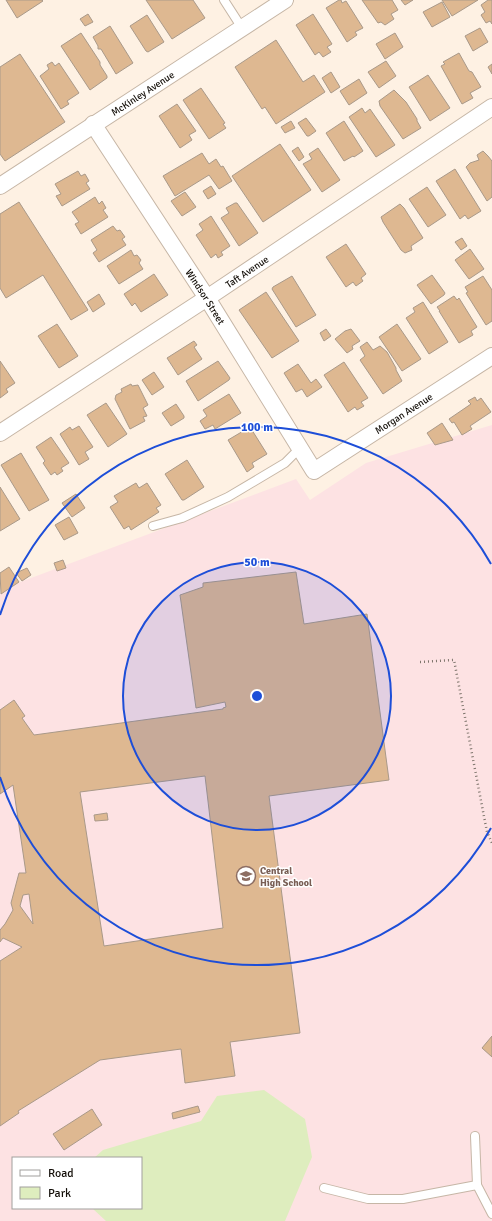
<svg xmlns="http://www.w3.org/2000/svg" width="492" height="1221" viewBox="0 0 492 1221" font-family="Signika,sans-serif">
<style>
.education{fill:#fde2e3;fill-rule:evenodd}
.green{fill:#deedbe}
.building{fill:#deb891;stroke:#a99989;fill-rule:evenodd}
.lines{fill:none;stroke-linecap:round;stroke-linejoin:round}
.service-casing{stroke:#c6b6a6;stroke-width:10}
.minor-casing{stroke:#c6b6a6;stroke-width:18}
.path{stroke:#7e756c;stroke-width:2.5;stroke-dasharray:1 3;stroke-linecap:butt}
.service{stroke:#fff;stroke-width:8}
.minor{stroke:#fff;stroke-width:16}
.ring{fill:none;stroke:#1d4ed8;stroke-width:2}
.labels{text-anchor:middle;stroke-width:3;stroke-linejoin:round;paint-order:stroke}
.street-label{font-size:10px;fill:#140f09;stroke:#fff}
.education-label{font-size:10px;font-weight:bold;fill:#785e54;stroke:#fff;text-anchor:start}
.centre{fill:#1d4ed8;stroke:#fff;stroke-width:2}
.ring-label{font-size:12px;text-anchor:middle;font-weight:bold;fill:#1d4ed8;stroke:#fff;stroke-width:3;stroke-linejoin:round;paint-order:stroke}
</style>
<rect width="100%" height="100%" fill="#fef1e3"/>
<path class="education" d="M492 425V1221H0V594L15 584 296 479 310 500 366 463ZM13 1158H141V1208H13Z"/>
<polygon class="green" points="264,1090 305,1119 312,1157 285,1221 106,1221 92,1208 141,1208 141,1158 94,1158 103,1150 201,1121 217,1096"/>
<g class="building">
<polygon points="6,0 42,0 43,1 17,18"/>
<polygon points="146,0 193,0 205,18 172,39"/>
<polygon points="339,0 341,0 342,3 346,1 363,28 355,32 357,35 347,42 326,8"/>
<polygon points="362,0 392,0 398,10 391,14 394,19 385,25 381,22 378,23"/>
<polygon points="401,0 413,0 405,5"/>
<polygon points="442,0 478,0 452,16"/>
<polygon points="488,0 492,0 492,24 490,21 486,23 481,15 485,12 481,5"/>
<polygon points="442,2 450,17 432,27 423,12"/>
<polygon points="88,14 93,22 85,26 80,19"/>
<polygon points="313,14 332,44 327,47 331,52 323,57 319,52 315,55 296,25"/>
<polygon points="147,15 164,42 148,52 146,51 130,26"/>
<polygon points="110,26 133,63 116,74 101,49 98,49 98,46 93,37"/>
<polygon points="480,28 488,42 473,51 465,36"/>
<polygon points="81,33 100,62 100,65 107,76 107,78 90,90 61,46"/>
<polygon points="395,33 403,47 385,59 376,44"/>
<polygon points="276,40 303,82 314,75 325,92 276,124 265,107 262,109 235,67"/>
<polygon points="459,53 469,71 472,72 481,87 470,93 473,98 462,104 441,66 445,64 443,62"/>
<polygon points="20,54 65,122 5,161 0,154 0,67"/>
<polygon points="386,61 396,76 379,88 368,72"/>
<polygon points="52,62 55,66 59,63 79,93 67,101 69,104 61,109 40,76 49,69 47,65"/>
<polygon points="492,64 492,74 488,67"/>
<polygon points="331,72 340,87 331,93 322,78"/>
<polygon points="428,75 450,108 430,121 409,87"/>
<polygon points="359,79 367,93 349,105 340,91"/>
<polygon points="201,88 225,123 223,124 226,128 209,139 183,100"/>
<polygon points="394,90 406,102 417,119 417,121 421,128 403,139 380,106 379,101"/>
<polygon points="177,104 196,131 189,135 192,140 180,148 159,116"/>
<polygon points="362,108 365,113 370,109 395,145 376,157 349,117"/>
<polygon points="306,118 316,131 309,136 307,136 298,123"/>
<polygon points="291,121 295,128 285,133 281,127"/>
<polygon points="344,121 363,151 354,157 353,156 344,161 326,133"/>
<polygon points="280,144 311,190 263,222 232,176"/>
<polygon points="298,147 304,157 299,161 292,151"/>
<polygon points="318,148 340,180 322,192 303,164 312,159 309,154"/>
<polygon points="483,151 488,156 492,161 492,197 487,201 466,167 470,163 479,160 477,155"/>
<polygon points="202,153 209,164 216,159 221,167 223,166 232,181 219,189 209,175 175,196 163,176"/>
<polygon points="455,169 481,211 468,219 465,215 460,219 436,181"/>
<polygon points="78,171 81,176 85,174 89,181 86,183 90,189 62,206 56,196 61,194 55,184"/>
<polygon points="211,186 216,194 208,199 203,191"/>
<polygon points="427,187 446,215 428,227 409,199"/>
<polygon points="185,192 196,207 182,216 171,201"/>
<polygon points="95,197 99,204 102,201 106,208 103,210 108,217 81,234 75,224 79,222 72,212"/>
<polygon points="19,202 88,310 71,320 43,275 6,298 0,288 0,214"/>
<polygon points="235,203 237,203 258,233 239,246 221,218 229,213 226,208"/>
<polygon points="400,204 404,208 423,238 411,246 412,250 405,253 401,250 383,222 381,217"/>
<polygon points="211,216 230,246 221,252 223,255 218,258 216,254 211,258 196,235 203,230 199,224"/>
<polygon points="113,226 117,231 120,230 125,237 122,239 126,245 99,262 93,253 97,250 91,240"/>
<polygon points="462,238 467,246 461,250 455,242"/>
<polygon points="346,244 366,274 361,278 363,281 356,286 353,282 346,287 326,257"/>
<polygon points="470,249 484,269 469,279 455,260"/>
<polygon points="131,250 134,256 137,255 141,260 139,263 143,269 119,284 107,266"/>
<polygon points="154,274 168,295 141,312 135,303 132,306 124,294"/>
<polygon points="432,275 445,293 444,295 431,304 417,285"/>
<polygon points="292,276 316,315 296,327 272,289 273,287"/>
<polygon points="483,276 492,290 492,321 486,325 466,293 468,292 465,287"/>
<polygon points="266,292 299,341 272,358 239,310"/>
<polygon points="99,294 105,304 93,312 87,302"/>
<polygon points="454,296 457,300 459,298 477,327 471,331 473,335 459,343 439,311 440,311 437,307"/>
<polygon points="423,302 448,342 429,354 406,318 415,312 413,308"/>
<polygon points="57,324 78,356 59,368 38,336"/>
<polygon points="397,324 421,359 402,371 379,337"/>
<polygon points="326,329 331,336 324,341 320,333"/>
<polygon points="351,329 360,341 352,346 353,349 347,353 335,339 345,331"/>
<polygon points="194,341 197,345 194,347 202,359 178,375 167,358"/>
<polygon points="367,342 373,350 380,346 387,352 396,368 396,370 402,381 383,394 360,360 365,356 360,347"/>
<polygon points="0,361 15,383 6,389 8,392 0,398"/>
<polygon points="218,361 230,378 229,380 198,401 186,381"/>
<polygon points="344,362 368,398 361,402 364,406 357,410 355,407 348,412 324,375"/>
<polygon points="298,364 311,383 316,379 322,387 307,397 302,389 296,392 284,373"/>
<polygon points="154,372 164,387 152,395 142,380"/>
<polygon points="131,384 132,386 138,385 148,405 143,408 147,416 143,417 145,421 130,429 115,399 116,395 122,392 121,389"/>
<polygon points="229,394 241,413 215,429 213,425 205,429 200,421 207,416 203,410"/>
<polygon points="475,397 477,401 481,398 491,412 470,426 472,429 462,435 454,422 452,423 449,419 471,404 468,401"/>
<polygon points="106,403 127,434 108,447 87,415"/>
<polygon points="176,404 184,416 184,418 171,426 162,413"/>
<polygon points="442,423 453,440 435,445 427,433"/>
<polygon points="79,426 93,447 85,452 89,459 79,465 60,434 70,427 72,430"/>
<polygon points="250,427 267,454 252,463 254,467 247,472 228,440"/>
<polygon points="51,437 69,463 61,468 63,471 57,475 55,472 51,475 43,463 45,461 36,447"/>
<polygon points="21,453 49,500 29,511 1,465"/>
<polygon points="187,460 204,487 184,500 182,500 165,474"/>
<polygon points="136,483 139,488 147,483 161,505 156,508 159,512 131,530 129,526 124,529 110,507 118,502 114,496"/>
<polygon points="0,487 20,519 0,531"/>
<polygon points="76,494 85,508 72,517 62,503"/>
<polygon points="69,517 78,533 64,540 55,525"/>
<polygon points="63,560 66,568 57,571 54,563"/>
<polygon points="9,567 19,582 1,594 0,573"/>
<polygon points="27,568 31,575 22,581 16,573"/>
<path d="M296 572 304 624 367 614 389 780 269 796 300 1033 230 1042 235 1076 185 1083 181 1049 100 1060 18 1111 19 1113 0 1126V961L22 947 3 938 0 942V930L5 924 13 910 11 903 19 873H26L13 785 0 794V710L14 700 25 716 22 718 34 735 223 709V708L226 707 225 702 196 708 180 595 203 587V583ZM205 776 223 928 104 946 80 792ZM29 894 33 924 20 906 23 895Z"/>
<polygon points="107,813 108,820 95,821 94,815"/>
<polygon points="492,1036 492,1057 482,1048"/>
<polygon points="198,1106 200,1112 173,1119 172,1113"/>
<polygon points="92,1109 102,1125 64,1150 53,1134"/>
</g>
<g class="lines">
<defs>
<g id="service">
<polyline points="224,0 242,28"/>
<polyline points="153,526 182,518 228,497 285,463 300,448"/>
<polyline points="475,1136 477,1185 492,1214"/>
<polyline points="324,1188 368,1199 403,1199 477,1185"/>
</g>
<g id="minor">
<path id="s1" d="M93 124 207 298 314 471 492 356"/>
<path id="s2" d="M0 186 285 0"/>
<path id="s3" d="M0 433 207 298 492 107"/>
</g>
</defs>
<use href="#service" class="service-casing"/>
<use href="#minor" class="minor-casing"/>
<polyline class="path" points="420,662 454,660 487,832 492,843"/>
<use href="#service" class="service"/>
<use href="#minor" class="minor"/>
</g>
<circle cx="257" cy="696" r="134" fill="#1d4ed8" fill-opacity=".12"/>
<g class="ring">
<circle cx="257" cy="696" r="134"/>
<path d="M491 828A269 269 0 0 1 0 777M0 615A269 269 0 0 1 491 564"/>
</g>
<defs>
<symbol id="school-ring" viewBox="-11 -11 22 22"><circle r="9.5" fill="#fff" stroke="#8d6e63" stroke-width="1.5"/><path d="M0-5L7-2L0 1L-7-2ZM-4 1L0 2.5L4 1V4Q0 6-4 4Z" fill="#8d6e63"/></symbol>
</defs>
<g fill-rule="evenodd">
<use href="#school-ring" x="235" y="865" width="22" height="22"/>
</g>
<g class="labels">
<g class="street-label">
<text dy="4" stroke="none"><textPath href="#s2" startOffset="170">McKinley Avenue</textPath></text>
<text dy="4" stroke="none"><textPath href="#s3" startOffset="295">Taft Avenue</textPath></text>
<text dy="4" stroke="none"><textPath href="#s1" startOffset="206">Windsor Street</textPath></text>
<text dy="4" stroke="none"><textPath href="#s1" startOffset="518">Morgan Avenue</textPath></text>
</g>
<g class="education-label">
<text x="260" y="874">Central<tspan x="260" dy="12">High School</tspan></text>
</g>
</g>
<circle cx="257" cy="696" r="6" class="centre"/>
<g class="ring-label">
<text x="257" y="431">100 m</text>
<text x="257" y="566">50 m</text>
</g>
<rect x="12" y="1157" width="130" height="52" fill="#ffffff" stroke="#a19f9d"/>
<rect x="20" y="1170" width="20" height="6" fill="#ffffff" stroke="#a19f9d"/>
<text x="48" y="1177" font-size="12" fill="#140f09">Road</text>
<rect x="20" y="1187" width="20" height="12" fill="#deedbe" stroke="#a19f9d"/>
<text x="48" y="1197" font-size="12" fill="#140f09">Park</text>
</svg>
